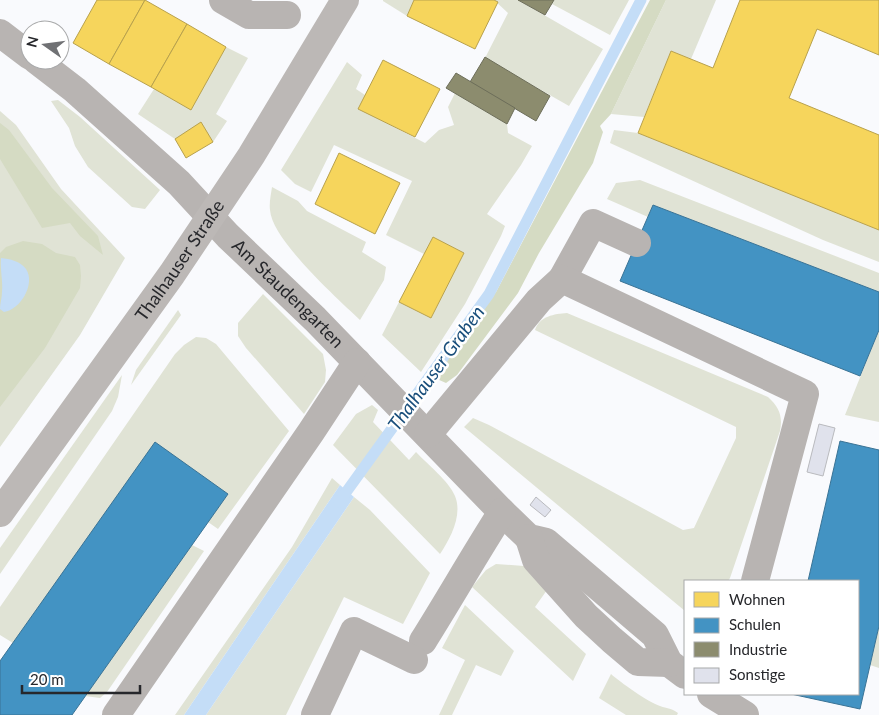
<svg xmlns="http://www.w3.org/2000/svg" width="879" height="715" viewBox="0 0 879 715" font-family="Lato,sans-serif">
<style>
.green{fill:#e0e3d5}
.forest{fill:#d5dbc3}
.water{fill:#c4ddf7}
.homes{fill:#f6d55c;stroke:#b8a14d}
.schools{fill:#4393c3;stroke:#3a7395}
.industry{fill:#8c8c6e;stroke:#6d6e5a}
.lines{fill:none;stroke-linecap:round;stroke-linejoin:round}
.stream{stroke:#c4ddf7;stroke-width:11}
.building{fill:#e0e2ec;stroke:#b9babe}
.minor{stroke:#b8b4b2;stroke-width:28}
.major{stroke:#bcb8b6;stroke-width:28}
.labels{text-anchor:middle;stroke-width:5;stroke-linejoin:round;paint-order:stroke}
.street-label{font-size:18px;fill:#26272b;stroke:#fff}
.water-label{font-size:19px;font-style:italic;fill:#194e7b;stroke:#fff}
</style>
<rect width="100%" height="100%" fill="#f9fafd"/>
<g class="green">
<polygon points="383,0 414,0 407,16 383,1"/>
<polygon points="494,0 518,0 603,49 569,106 485,58 508,13"/>
<polygon points="554,0 629,0 610,35 552,4"/>
<polygon points="666,0 716,0 691,59 671,51 644,117 611,114"/>
<polygon points="226,47 248,58 216,114 227,121 213,142 201,123 175,139 138,114 154,89 191,109"/>
<polygon points="347,62 362,75 356,89 365,95 359,109 425,143 439,130 454,125 448,107 455,93 507,124 508,133 532,146 521,165 487,214 505,226 501,236 465,304 421,372 382,335 399,302 431,318 464,253 433,237 424,254 386,235 412,181 334,145 311,192 295,184 281,170"/>
<polygon points="58,100 80,117 160,190 145,209 132,207 88,167 75,146 69,128 51,101"/>
<polygon points="0,111 16,125 61,189 125,258 80,335 0,447"/>
<polygon points="614,130 638,133 879,230 879,262 823,240 610,143"/>
<polygon points="640,180 879,273 879,292 653,205 648,217 607,199 616,183"/>
<path d="M272 187 298 201 307 211 366 242 362 252 386 267 384 280 360 320C337 298 272 240 270 210 269 203 271 194 272 187Z"/>
<polygon points="263,294 323,354 326,370 325,382 304,414 246,348 238,336 238,323"/>
<polygon points="178,310 181,315 131,385 136,370"/>
<path d="M567 313 768 397C779 407 783 416 780 431L730 578 728 581H685V611L464 427 473 418 489 425 683 530 694 528 736 438V427L535 330C540 316 554 314 567 313Z"/>
<polygon points="879,330 879,422 845,415"/>
<polygon points="196,337 206,338 216,344 289,431 218,529 208,522 228,494 155,443 13,643 0,635 0,607 175,354 184,345"/>
<polygon points="122,375 118,397 112,411 0,574 0,548"/>
<path d="M372 405 378 410 373 422 409 460 416 452C427 464 449 481 455 496 463 515 450 539 440 554L333 445 356 414Z"/>
<polygon points="332,478 340,485 184,715 175,715 292,547"/>
<polygon points="354,497 370,510 430,573 403,624 344,597 286,715 206,715"/>
<polygon points="192,545 204,551 107,692 100,698 85,696"/>
<polygon points="496,564 524,566 547,590 535,607 586,654 573,681 472,587 486,570"/>
<polygon points="465,605 514,651 501,676 476,665 452,715 439,715 465,660 442,648"/>
<polygon points="879,626 879,668 870,665"/>
<path d="M611 674C620 682 648 702 660 706 668 709 669 707 678 713L677 715H626L599 698Z"/>
</g>
<g class="forest">
<path d="M650 0H666L611 114 600 126 603 132 593 163 539 253 518 293 457 375 446 383 437 379 436 373C455 345 476 319 496 292Z"/>
<polygon points="0,123 9,130 52,188 98,236 103,255 80,236 70,223 42,228 0,159"/>
<polygon points="23,241 42,244 56,253 75,257 80,265 81,276 80,288 45,348 0,407 0,253 6,247"/>
</g>
<g class="water">
<path d="M1 258C10 259 20 261 26 269 36 284 20 310 4 312L0 309C0 303 2 298 2 292 3 280 0 271 1 258Z"/>
<polygon points="340,485 354,497 206,715 184,715"/>
</g>
<g class="homes">
<polygon points="97,0 145,0 109,64 73,43"/>
<polygon points="145,0 187,24 151,87 109,64"/>
<polygon points="414,0 494,0 498,2 475,49 407,16"/>
<polygon points="740,0 879,0 879,55 817,29 789,98 879,135 879,230 638,133 671,51 713,68"/>
<polygon points="187,24 226,47 191,110 151,87"/>
<polygon points="383,60 440,89 415,137 358,109"/>
<polygon points="201,122 213,142 186,158 175,139"/>
<polygon points="339,153 400,183 375,234 315,204"/>
<polygon points="433,237 464,253 431,318 399,302"/>
</g>
<g class="schools">
<polygon points="653,205 879,292 879,330 860,376 620,281"/>
<polygon points="840,441 879,450 879,626 860,709 791,694 858,694 858,581 808,581"/>
<polygon points="155,442 228,494 72,715 0,715 0,661"/>
</g>
<g class="industry">
<polygon points="518,0 554,0 545,15"/>
<polygon points="485,57 550,96 536,121 470,82"/>
<polygon points="456,73 515,108 507,124 446,88"/>
</g>
<g class="lines">
<polyline class="stream" points="339,502 489,294 641,0"/>
</g>
<g class="building">
<polygon points="819,424 835,428 823,476 807,472"/>
<polygon points="536,497 551,510 545,517 530,505"/>
</g>
<g class="lines">
<g class="minor">
<polyline points="223,0 249,15 287,15"/>
<polyline points="0,33 30,56"/>
<path id="s1" d="M36 60 75 90 179 183 228 236 315 319 502 512 529 538 546 542 655 635 669 663 685 675"/>
<polyline points="562,279 593,223 637,243"/>
<polyline points="428,434 539,300 562,279 805,394 755,581"/>
<polyline points="529,538 536,560 586,616 612,640 638,662 669,663"/>
<path d="M423 641C450 598 475 554 502 512"/>
<polyline points="711,694 745,715"/>
<polyline points="116,715 311,432 357,362"/>
<polyline points="315,715 354,631 414,660"/>
</g>
<path class="major" id="s2" d="M0 513 172 274 251 156 345 0"/>
</g>
<g class="labels">
<g class="street-label">
<text dy="6" stroke="none"><textPath href="#s2" startOffset="310">Thalhauser Straße</textPath></text>
<text dy="6" stroke="none"><textPath href="#s1" startOffset="344">Am Staudengarten</textPath></text>
</g>
<g class="water-label">
<text transform="translate(436 368) rotate(-54)" y="7">Thalhauser Graben</text>
</g>
</g>
<rect x="684" y="580" width="175" height="115" fill="#ffffff" stroke="#a8a9aa"/>
<rect x="694" y="592" width="25" height="15" fill="#f6d55c" stroke="#a8a9aa"/>
<text x="729" y="605" font-size="15" fill="#26272b">Wohnen</text>
<rect x="694" y="618" width="25" height="15" fill="#4393c3" stroke="#a8a9aa"/>
<text x="729" y="630" font-size="15" fill="#26272b">Schulen</text>
<rect x="694" y="642" width="25" height="15" fill="#8c8c6e" stroke="#a8a9aa"/>
<text x="729" y="655" font-size="15" fill="#26272b">Industrie</text>
<rect x="694" y="668" width="25" height="15" fill="#e0e2ec" stroke="#a8a9aa"/>
<text x="729" y="680" font-size="15" fill="#26272b">Sonstige</text>
<g transform="translate(45 45) rotate(284)"><circle r="24" fill="#ffffff" stroke="#a8a9aa"/>
<path d="M0-4L9 19L0 12L-9 19Z" fill="#707174"/>
<text y="-8" font-size="14" font-weight="bold" text-anchor="middle" fill="#26272b">N</text>
</g>
<path d="M22 685v8h118v-8" fill="none" stroke="#26272b" stroke-width="2.5"/>
<text x="30" y="685" font-size="15" fill="#26272b" stroke="#ffffff" stroke-width="4" paint-order="stroke">20 m</text>
</svg>
